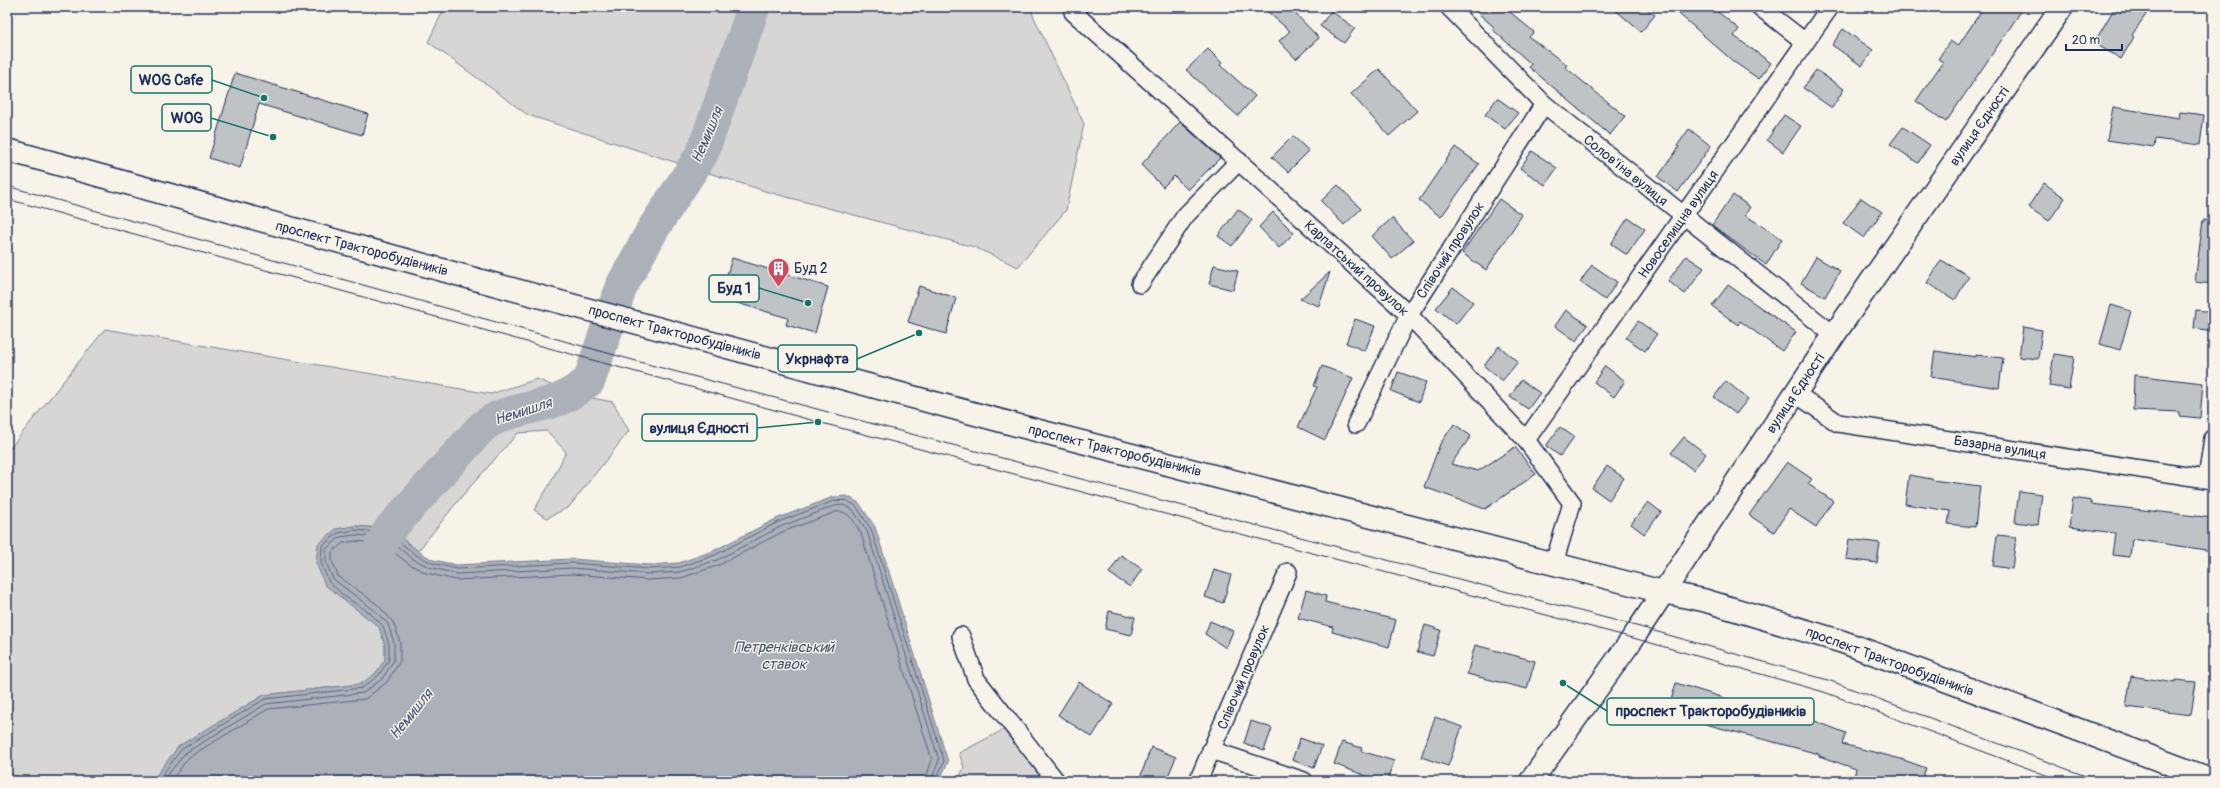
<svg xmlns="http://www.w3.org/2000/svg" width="2220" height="788" viewBox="0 0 2220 788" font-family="Pangolin,sans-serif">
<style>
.green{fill:#d7d6d4;stroke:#798299}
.water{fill:#acb0b9;stroke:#727c95}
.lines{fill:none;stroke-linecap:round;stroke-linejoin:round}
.shore{stroke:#556382;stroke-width:1}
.river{stroke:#acb0b9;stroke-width:33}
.building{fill:#c0c3c5;stroke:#1b2f5e}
.street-casing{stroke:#1b2f5e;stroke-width:20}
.secondary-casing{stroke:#1b2f5e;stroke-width:25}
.street{stroke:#f7f3e8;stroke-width:17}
.secondary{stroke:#f7f3e8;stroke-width:22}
.tram{stroke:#1b2f5e;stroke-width:1}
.labels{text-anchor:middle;stroke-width:3;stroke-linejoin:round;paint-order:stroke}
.street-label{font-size:14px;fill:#1b2f5e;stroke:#f7f3e8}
.poi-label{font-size:14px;fill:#1b2f5e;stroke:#f7f3e8;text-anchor:start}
.water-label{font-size:15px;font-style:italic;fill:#465679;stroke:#f7f3e8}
.leader{fill:none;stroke:#0f766e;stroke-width:1.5}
.callout-dot{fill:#0f766e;stroke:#f7f3e8;stroke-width:1.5}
.callout{fill:#f7f3e8;stroke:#0f766e;stroke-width:1.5}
.callout-label{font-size:15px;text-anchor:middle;font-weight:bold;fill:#1b2f5e}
</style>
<rect width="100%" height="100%" fill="#f7f3e8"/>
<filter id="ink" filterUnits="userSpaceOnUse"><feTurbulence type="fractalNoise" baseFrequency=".025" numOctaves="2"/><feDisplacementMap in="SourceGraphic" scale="8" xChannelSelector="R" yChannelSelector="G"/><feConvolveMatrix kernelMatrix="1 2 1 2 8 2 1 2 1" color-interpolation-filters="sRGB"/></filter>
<g filter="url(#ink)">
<g class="green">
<polygon points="445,7 1034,7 1032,13 1084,124 1066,210 1018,267 974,247 768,192 528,115 428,42"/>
<polygon points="105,329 491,394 537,379 571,394 613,402 629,431 569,507 547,518 534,510 550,484 566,452 547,431 518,433 462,496 418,551 390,529 355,526 336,529 342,599 368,616 379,627 385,645 385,660 375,674 361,684 264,695 179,746 152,781 27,781 7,772 7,452"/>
<polygon points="1005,729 1046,781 958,781 964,767 959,753"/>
</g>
<polygon class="water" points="847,496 859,503 875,527 948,762 939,781 152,781 179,746 264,695 361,684 375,674 385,660 385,645 379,627 325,585 316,563 318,544 336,529 355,526 390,529 418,551 433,560 457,565 572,559 648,565 679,563 713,551 776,519 833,497"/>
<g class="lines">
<g class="shore">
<polyline points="157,781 182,749 265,699 362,688 378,676 389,660 389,644 383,626 370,613 344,596 329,582 321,563 322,546 338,533 355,530 388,533 416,555 432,563 457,569 572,563 649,569 680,567 715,555 778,522 834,501 846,500 856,506 871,529 944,761 936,781"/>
<polyline points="163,781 185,753 266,704 363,693 382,679 394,660 394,643 388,624 374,610 333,579 326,562 326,549 340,537 355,535 386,538 413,559 429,567 457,574 572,568 648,574 680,572 717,560 780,527 834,506 844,505 853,510 867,531 939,760 931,781"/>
<path d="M171 781 189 757 268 709 365 699 387 682 400 661V642L393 622 378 605 338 576 332 561V552L343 543 355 541 383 544 409 564 426 573 456 580 572 574 648 580 681 578 719 565 782 532 836 512C850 510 855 523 861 534L932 760 925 781"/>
</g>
<path class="river" d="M380 570C375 553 381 544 390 529L481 428C502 410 529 410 555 401 567 397 578 389 589 381L621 287 653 229 702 154 754 7"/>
</g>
<g class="building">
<polygon points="1262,7 1289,7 1319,38 1296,59 1279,41 1290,31"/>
<polygon points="1471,7 1504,7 1534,32 1529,37 1567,65 1565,67 1625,116 1610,135 1529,67 1531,64 1492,29 1494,27"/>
<polygon points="1612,7 1645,7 1655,15 1641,32"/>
<polygon points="1671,7 1712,7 1739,29 1734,36 1771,63 1759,79 1734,62"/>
<polygon points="1984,7 2024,7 1946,122 1916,101 1943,62 1938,59 1950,41 1958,46"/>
<polygon points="2115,7 2151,7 2132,35 2134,37 2121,59 2094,43"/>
<polygon points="1331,11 1355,28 1344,43 1320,26"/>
<polygon points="1843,29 1873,50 1862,66 1832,45"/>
<polygon points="1208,49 1222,63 1220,65 1255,96 1238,116 1186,70"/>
<polygon points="1379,69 1417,111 1389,136 1351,94"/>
<polygon points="1816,70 1844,89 1832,108 1803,88"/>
<polygon points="235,73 368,114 362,135 259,104 240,168 209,158"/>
<polygon points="1497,98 1518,113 1505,129 1485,115"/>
<polygon points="2113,107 2179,118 2180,112 2204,115 2200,145 2155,139 2154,147 2107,140"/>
<polygon points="1784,115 1801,126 1783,152 1767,140"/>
<polygon points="1180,122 1220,158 1188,190 1174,176 1163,187 1141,165"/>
<polygon points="1903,127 1930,145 1918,163 1890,144"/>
<polygon points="1689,129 1711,146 1678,192 1658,177 1679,147 1677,146"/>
<polygon points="1293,136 1309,151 1288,172 1272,157"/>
<polygon points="1455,147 1479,164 1441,217 1419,200"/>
<polygon points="1532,151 1557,168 1545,185 1520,168"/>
<polygon points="2044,183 2065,198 2049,221 2028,207"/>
<polygon points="1338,185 1361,209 1344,225 1321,201"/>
<polygon points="1733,195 1750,207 1745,215 1782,239 1766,265 1712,225"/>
<polygon points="1861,198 1882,212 1864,238 1843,223"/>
<polygon points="1499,199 1522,215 1486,270 1462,253"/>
<polygon points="1238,209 1252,220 1232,246 1218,236"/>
<polygon points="1273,212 1294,233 1279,248 1259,227"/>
<polygon points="1392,218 1413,241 1392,259 1372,236"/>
<polygon points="1628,218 1645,229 1627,255 1611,244"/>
<polygon points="2203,220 2213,221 2213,284 2195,282"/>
<polygon points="1686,256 1704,268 1685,294 1668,281"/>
<polygon points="1816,257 1840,271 1825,297 1801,283"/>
<polygon points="732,258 828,287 815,333 786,325 788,318 720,298"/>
<polygon points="1941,260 1969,276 1955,300 1927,283"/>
<polygon points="1214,265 1238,271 1233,290 1209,284"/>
<polygon points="1592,265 1617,282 1605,300 1580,282"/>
<polygon points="1330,272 1319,306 1300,299"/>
<polygon points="1728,285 1796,332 1782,351 1740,321 1738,325 1712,306"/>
<polygon points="919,286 956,298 946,334 908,322"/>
<polygon points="1453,287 1473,302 1456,324 1436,308"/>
<polygon points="2111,305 2131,311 2120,350 2100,344"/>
<polygon points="1566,310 1588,325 1576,341 1555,326"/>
<polygon points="2196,310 2213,312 2213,331 2194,328"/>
<polygon points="1355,319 1375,326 1365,351 1346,343"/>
<polygon points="1638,321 1657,334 1645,351 1626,338"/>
<polygon points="2023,327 2042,330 2038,359 2019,357"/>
<polygon points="1499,346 1518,362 1502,381 1484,366"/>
<polygon points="1935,351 1976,357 1976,355 2003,358 1999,388 1931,377"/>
<polygon points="2054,354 2074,357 2069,389 2049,386"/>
<polygon points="1322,366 1353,378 1325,440 1298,427 1317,387 1314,386"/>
<polygon points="1605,366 1625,381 1614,397 1594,382"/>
<polygon points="1398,372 1426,382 1419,402 1391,391"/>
<polygon points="2134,375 2203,383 2200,418 2179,416 2179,412 2133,410"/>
<polygon points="1521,380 1540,393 1528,409 1510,397"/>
<polygon points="1726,381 1748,399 1736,414 1714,397"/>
<polygon points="1454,424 1471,436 1451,464 1478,471 1515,447 1536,474 1485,509 1424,487 1440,444"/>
<polygon points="1560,427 1574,437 1560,456 1546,446"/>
<polygon points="1684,437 1706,454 1693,470 1671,453"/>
<polygon points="1787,462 1812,479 1808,484 1833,501 1816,527 1789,509 1774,532 1749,515"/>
<polygon points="1607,466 1624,478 1609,500 1592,488"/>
<polygon points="1909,475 1932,479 1932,480 1980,486 1975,527 1948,524 1950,511 1905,504"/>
<polygon points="2019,491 2042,494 2038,525 2015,522"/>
<polygon points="2073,498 2092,501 2091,504 2213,518 2213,551 2132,539 2130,557 2112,555 2115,533 2069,527"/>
<polygon points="1648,502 1661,512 1644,534 1631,524"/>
<polygon points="1997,535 2016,537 2012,569 1993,566"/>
<polygon points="1849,539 1880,543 1877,563 1846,559"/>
<polygon points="1121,555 1142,569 1130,587 1109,573"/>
<polygon points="1214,570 1231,575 1223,603 1205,597"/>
<polygon points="1306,590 1326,596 1325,602 1396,620 1389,647 1332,632 1333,627 1298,618"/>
<polygon points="1109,611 1135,617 1131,635 1105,629"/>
<polygon points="1210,621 1233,631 1226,648 1205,634"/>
<polygon points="1425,625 1441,630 1433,656 1417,652"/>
<polygon points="1475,645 1535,661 1527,689 1467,674"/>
<polygon points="2131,676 2175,683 2175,680 2196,682 2191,715 2126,707"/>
<polygon points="1079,682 1113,704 1092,737 1058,715"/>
<polygon points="1676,683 1737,702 1738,700 1815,721 1846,733 1842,744 1901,759 1926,768 1921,781 1872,781 1854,777 1856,769 1819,756 1819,754 1667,714"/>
<polygon points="1435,717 1462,727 1448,766 1421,757"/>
<polygon points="1251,721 1272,728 1264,751 1244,743"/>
<polygon points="1300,738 1322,746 1314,768 1292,760"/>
<polygon points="1342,742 1362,748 1361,751 1394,761 1387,781 1380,781 1334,764"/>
<polygon points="1151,747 1176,757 1166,781 1139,781"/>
</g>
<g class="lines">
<defs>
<g id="street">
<polyline points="1076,7 1073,12 1409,315 1526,440 1572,503 1554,563"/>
<polyline points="1449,7 1544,104 1834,335"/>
<polyline points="1760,7 1805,42"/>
<polyline points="1140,284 1185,216 1239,161"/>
<polyline points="1795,393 1838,423 2213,480"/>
<polyline points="1356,424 1409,315 1544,104"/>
<polyline points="1526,440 1830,7"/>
<polyline points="2207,479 2213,438"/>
<polyline points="961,636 976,679 1056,781"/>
<polyline points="1211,750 1304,781"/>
<polyline points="1198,781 1288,572"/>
</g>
<g id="secondary">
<polyline points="7,150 482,281 1020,426 1663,592 1703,600 1843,642 2213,780"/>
<polyline points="1531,781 1633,638 1834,335 2062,7"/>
</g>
</defs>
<use href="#street" class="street-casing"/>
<use href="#secondary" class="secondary-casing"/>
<use href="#street" class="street"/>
<use href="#secondary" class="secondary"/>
<g class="tram">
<polyline points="7,186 647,364 1640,627 1828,680 2099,781"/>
<polyline points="7,199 818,422 1633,638 1824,692 2062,781"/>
</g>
</g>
</g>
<defs>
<symbol id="building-pin" viewBox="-11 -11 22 30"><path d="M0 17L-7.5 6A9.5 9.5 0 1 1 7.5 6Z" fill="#d1495b" stroke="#f7f3e8"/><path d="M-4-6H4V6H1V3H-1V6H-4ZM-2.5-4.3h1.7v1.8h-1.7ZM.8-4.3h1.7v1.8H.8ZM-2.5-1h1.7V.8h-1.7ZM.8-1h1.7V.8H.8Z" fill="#fff"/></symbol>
</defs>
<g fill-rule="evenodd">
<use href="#building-pin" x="766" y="256" width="25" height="34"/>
</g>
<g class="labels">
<g class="street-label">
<text transform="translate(1979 126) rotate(-55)" y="5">вулиця Єдності</text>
<text transform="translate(1626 170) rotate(39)" y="5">Солов'їна вулиця</text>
<text transform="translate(1678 224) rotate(-55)" y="5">Новоселищна вулиця</text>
<text transform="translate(362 248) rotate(15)" y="5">проспект Тракторобудівників</text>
<text transform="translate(1450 250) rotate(-57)" y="5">Співочий провулок</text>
<text transform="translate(1357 268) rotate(42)" y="5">Карпатський провулок</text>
<text transform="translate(675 332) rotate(15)" y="5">проспект Тракторобудівників</text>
<text transform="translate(1795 393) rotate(-56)" y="5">вулиця Єдності</text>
<text transform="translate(2000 447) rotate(9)" y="5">Базарна вулиця</text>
<text transform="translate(1115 450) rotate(14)" y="5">проспект Тракторобудівників</text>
<text transform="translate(1890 661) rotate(20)" y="5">проспект Тракторобудівників</text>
<text transform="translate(1243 677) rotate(-67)" y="5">Співочий провулок</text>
</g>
<g class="poi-label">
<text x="794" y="273">Буд 2</text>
</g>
<g class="water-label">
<text transform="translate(707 135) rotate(-67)" y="5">Немишля</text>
<text transform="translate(523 411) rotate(-18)" y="5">Немишля</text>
<text x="784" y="652">Петренківський<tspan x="784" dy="17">ставок</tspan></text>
<text transform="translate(411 714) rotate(-51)" y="5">Немишля</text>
</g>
</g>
<path class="leader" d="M264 98L212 80M273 137L211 118M808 303L759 288M919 333L857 359M818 422L757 428M1563 683L1607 711"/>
<g class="callout-dot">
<circle cx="264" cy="98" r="4"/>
<circle cx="273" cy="137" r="4"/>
<circle cx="808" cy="303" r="4"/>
<circle cx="919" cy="333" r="4"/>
<circle cx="818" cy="422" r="4"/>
<circle cx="1563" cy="683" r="4"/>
</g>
<g class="callout">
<rect x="131" y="66" width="81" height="27" rx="4"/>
<rect x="162" y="104" width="49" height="27" rx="4"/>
<rect x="709" y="275" width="50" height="27" rx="4"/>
<rect x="778" y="345" width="79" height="27" rx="4"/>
<rect x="642" y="414" width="115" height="27" rx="4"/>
<rect x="1607" y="698" width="207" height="27" rx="4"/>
</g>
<g class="callout-label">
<text x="171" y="85">WOG Cafe</text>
<text x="187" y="123">WOG</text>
<text x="734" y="293">Буд 1</text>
<text x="817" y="364">Укрнафта</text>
<text x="699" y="433">вулиця Єдності</text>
<text x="1711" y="716">проспект Тракторобудівників</text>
</g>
<rect width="2220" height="788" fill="none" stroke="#f7f3e8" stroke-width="24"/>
<rect x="12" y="12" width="2196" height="764" fill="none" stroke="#1b2f5e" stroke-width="1.5" filter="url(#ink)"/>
<path d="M2066 44v6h56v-6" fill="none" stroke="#1b2f5e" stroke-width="2"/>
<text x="2072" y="44" font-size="12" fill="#1b2f5e" stroke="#f7f3e8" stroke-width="3" paint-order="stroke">20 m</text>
</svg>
